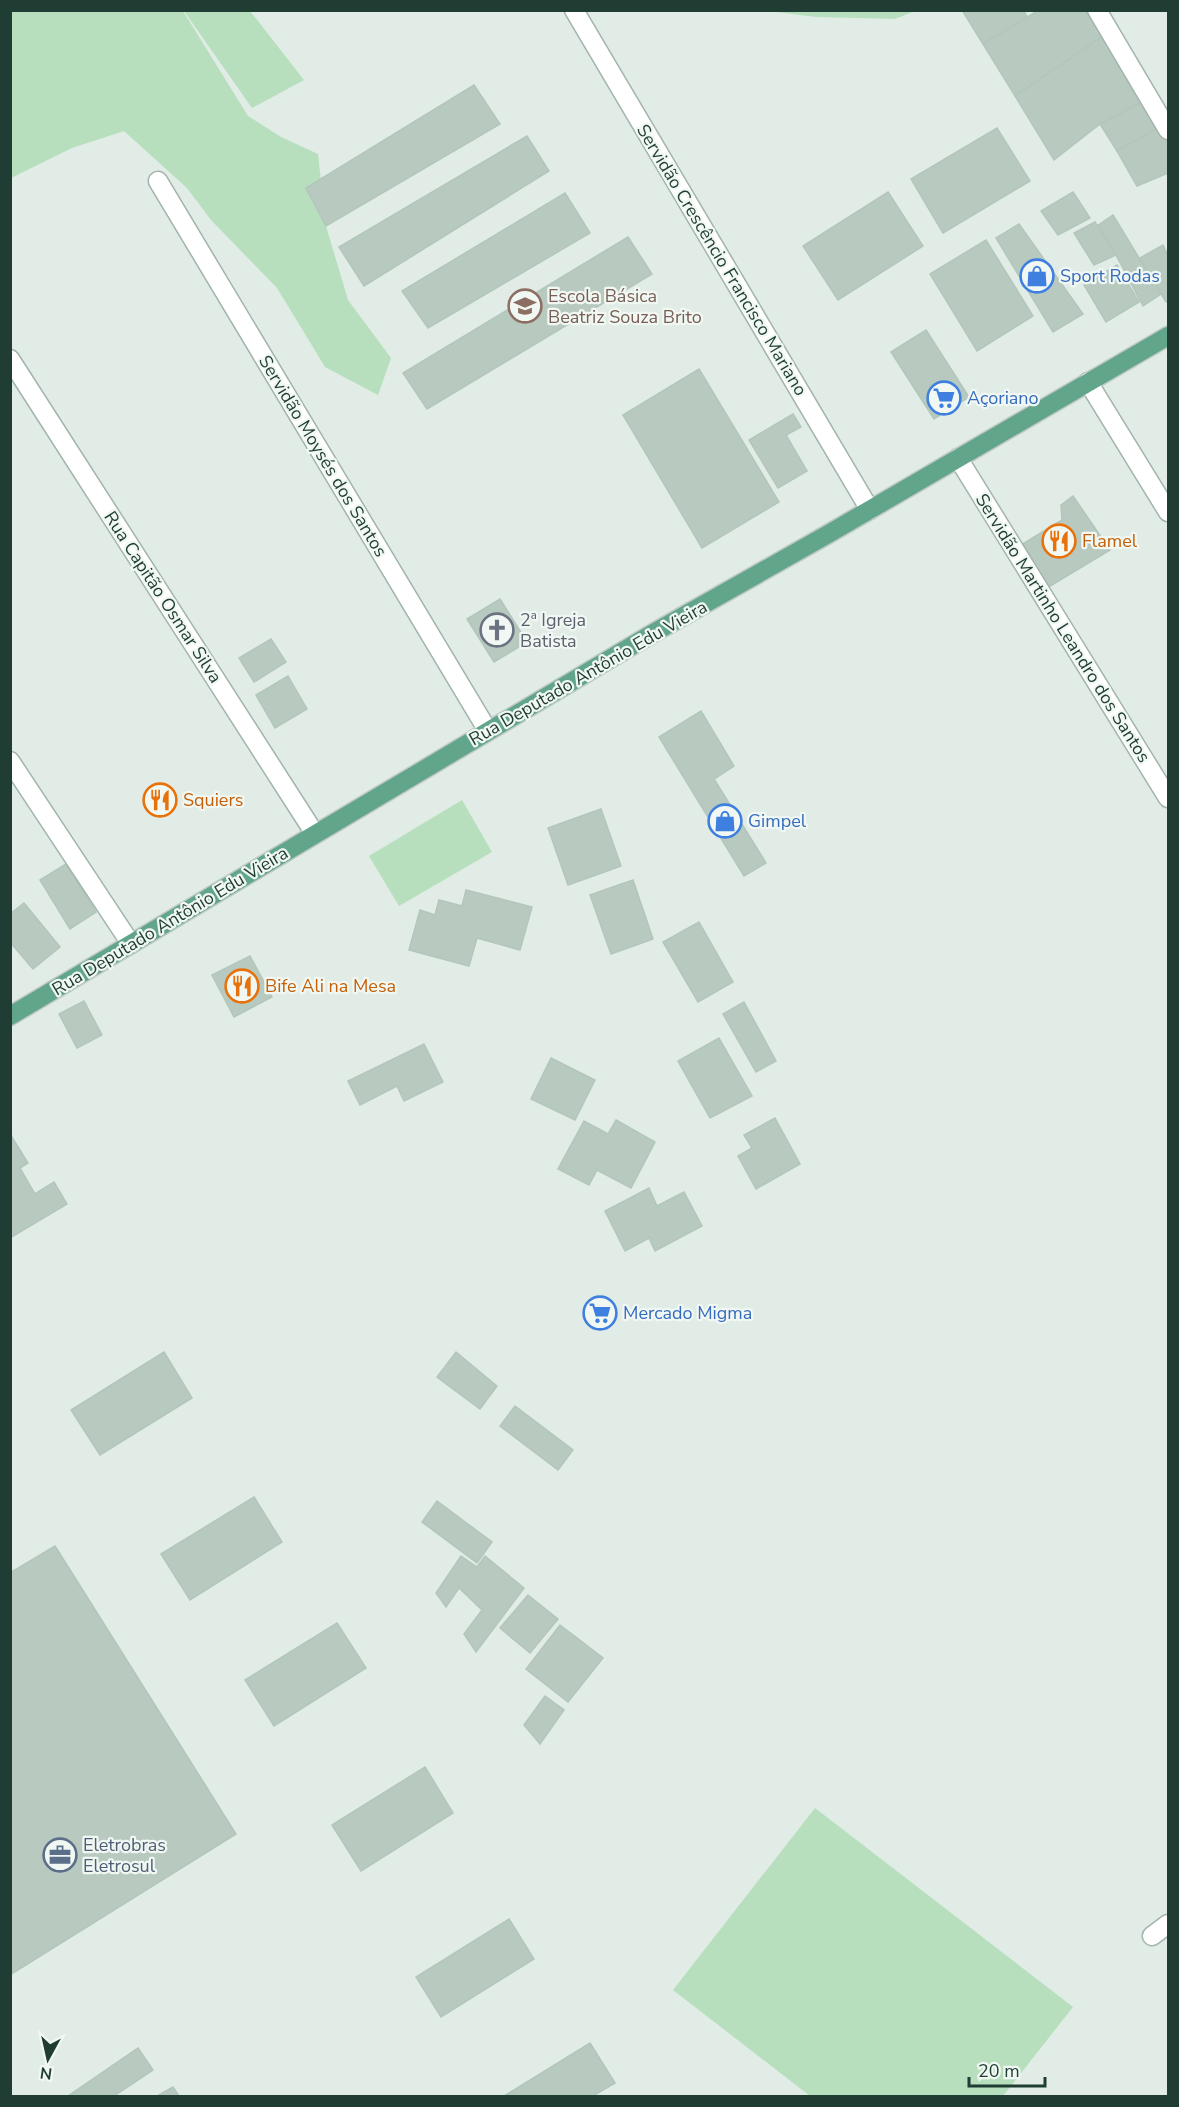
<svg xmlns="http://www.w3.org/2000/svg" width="1179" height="2107" viewBox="0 0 1179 2107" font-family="'Nunito Sans',sans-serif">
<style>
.green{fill:#b7dfbd}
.building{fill:#b8cac0;stroke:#b2c6bb;stroke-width:1.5}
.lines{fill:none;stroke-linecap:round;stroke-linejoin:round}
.minor-casing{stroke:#a2b4ac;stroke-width:21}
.primary-casing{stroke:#c0c9c6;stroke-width:21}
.minor{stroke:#fff;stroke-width:18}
.primary{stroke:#61a58b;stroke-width:18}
.labels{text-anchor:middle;stroke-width:4.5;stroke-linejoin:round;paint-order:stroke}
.street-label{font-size:18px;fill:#1f3d32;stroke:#f1f8f3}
.shop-label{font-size:18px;fill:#366cbe;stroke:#f1f8f3;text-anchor:start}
.education-label{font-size:18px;fill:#785e54;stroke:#f1f8f3;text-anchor:start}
.food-label{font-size:18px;fill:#c56008;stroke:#f1f8f3;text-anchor:start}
.worship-label{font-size:18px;fill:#5b616d;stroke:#f1f8f3;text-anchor:start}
.service-label{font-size:18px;fill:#4e5e75;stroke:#f1f8f3;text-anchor:start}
</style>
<rect width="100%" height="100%" fill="#e0ece5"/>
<g class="green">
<polygon points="11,11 183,11 248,116 281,137 318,154 326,226 348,300 391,358 378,395 325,367 277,288 211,220 187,188 124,131 72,148 11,178"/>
<polygon points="184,11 250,11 304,80 252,108"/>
<polygon points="768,11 915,11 895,19 816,17"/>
<polygon points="462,800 492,852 399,906 369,856"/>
<polygon points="815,1808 1073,2007 1003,2096 810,2096 673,1990"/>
</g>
<g class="building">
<polygon points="962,10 1023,10 1028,18 983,44"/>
<polygon points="1039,10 1086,10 1103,36 1015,96 983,44"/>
<polygon points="1103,36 1144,101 1100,124 1054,160 1015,96"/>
<polygon points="474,85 500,124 326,226 306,188"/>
<polygon points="1144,101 1160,127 1117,151 1100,124"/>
<polygon points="1160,127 1168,142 1168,173 1137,186 1117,151"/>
<polygon points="997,128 1030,181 943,233 911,179"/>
<polygon points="527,136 549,171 364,286 339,247"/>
<polygon points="888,192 923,246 838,300 803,246"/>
<polygon points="1073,192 1090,218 1058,235 1041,211"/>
<polygon points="565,193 590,233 428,328 402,291"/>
<polygon points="1113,215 1161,294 1143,306 1116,255 1097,226"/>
<polygon points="1095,222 1116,255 1094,265 1074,233"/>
<polygon points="1019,224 1083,314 1053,332 996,238"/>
<polygon points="628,237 652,274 427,409 403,373"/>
<polygon points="986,240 1033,316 977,351 930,274"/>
<polygon points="1163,245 1168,256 1168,301 1166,302 1140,258"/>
<polygon points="1117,265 1139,302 1106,322 1084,285"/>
<polygon points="926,330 969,397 934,419 891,352"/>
<polygon points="699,369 779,502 702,548 623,415"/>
<polygon points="793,414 801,427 786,435 807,471 778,488 749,440"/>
<polygon points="1073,496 1110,550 1047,588 1021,545 1062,520 1061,505"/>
<polygon points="500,599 527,642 494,662 467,619"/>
<polygon points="271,639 286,662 254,682 239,658"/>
<polygon points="288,676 307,709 275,728 256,695"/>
<polygon points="701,711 734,766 714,779 766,863 744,876 659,737"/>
<polygon points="601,809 621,866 568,885 548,828"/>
<polygon points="66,864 96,912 70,929 40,880"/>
<polygon points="633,880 653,939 611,954 590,895"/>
<polygon points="466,890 532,907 520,950 477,938 469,966 409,950 420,910 435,915 439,900 462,906"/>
<polygon points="24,903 60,947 33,969 10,942 10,914"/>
<polygon points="699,922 733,982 698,1002 663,942"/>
<polygon points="250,956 272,997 234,1017 212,975"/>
<polygon points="84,1001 102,1035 77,1048 59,1014"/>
<polygon points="744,1002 776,1061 756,1072 723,1014"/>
<polygon points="719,1038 752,1096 710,1118 678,1061"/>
<polygon points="424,1044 443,1082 404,1101 397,1086 360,1105 348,1081"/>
<polygon points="551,1058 595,1080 575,1120 531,1099"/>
<polygon points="775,1118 800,1164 756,1189 738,1156 752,1148 744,1135"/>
<polygon points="616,1120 655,1142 631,1188 597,1170 589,1185 558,1169 584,1121 608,1134"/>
<polygon points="10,1134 28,1163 20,1168 35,1194 54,1182 67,1204 10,1238"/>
<polygon points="649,1188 657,1206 684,1192 702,1226 655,1251 649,1238 625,1251 605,1211"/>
<polygon points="164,1352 192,1398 100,1455 71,1410"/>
<polygon points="456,1352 497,1386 480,1409 437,1377"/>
<polygon points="515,1406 573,1450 558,1470 500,1426"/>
<polygon points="254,1497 282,1542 190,1600 161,1554"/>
<polygon points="437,1501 492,1542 477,1563 422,1522"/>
<polygon points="55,1546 236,1834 10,1975 10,1573"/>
<polygon points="461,1556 477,1567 485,1556 524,1588 476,1652 464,1634 482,1610 459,1588 446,1607 436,1593"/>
<polygon points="528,1595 558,1619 530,1653 500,1628"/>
<polygon points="337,1623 366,1668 274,1726 245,1680"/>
<polygon points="560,1625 603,1658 568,1702 526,1669"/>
<polygon points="545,1696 564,1710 540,1744 524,1725"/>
<polygon points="425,1767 453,1813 361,1871 332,1825"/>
<polygon points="509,1919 534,1959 441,2017 416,1977"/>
<polygon points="590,2043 615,2083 593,2096 504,2096"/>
<polygon points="138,2048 153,2070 114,2096 68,2096"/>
<polygon points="173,2087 179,2096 157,2096"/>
</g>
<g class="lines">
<defs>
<g id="minor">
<polyline points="574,10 870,510"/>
<polyline points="1097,10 1168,130"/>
<polyline points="158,181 488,731"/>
<polyline points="10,359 315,834"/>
<polyline points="1088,382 1168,512"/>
<polyline points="958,458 1168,798"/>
<polyline points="10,761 131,944"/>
<polyline points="1152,1936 1168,1924"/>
</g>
<polyline id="primary" points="10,1016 655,632 830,533 1168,336"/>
</defs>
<use href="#minor" class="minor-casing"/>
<use href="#primary" class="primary-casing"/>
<use href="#minor" class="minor"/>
<use href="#primary" class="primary"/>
</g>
<defs>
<symbol id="shop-ring" viewBox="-11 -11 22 22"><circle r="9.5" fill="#f1f8f3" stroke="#3f7fe0" stroke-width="1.5"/><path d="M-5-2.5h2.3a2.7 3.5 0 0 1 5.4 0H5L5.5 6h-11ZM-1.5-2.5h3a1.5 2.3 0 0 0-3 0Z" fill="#3f7fe0"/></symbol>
<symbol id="school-ring" viewBox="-11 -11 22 22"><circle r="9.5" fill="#f1f8f3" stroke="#8d6e63" stroke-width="1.5"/><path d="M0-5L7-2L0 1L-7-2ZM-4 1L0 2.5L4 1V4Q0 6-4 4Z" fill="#8d6e63"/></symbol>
<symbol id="supermarket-ring" viewBox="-11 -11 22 22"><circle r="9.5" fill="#f1f8f3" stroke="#3f7fe0" stroke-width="1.5"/><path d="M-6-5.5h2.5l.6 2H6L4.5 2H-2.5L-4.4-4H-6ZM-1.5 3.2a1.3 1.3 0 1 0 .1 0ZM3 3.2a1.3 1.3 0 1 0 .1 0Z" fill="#3f7fe0"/></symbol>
<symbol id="restaurant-ring" viewBox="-11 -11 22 22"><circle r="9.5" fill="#f1f8f3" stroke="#e8710a" stroke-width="1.5"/><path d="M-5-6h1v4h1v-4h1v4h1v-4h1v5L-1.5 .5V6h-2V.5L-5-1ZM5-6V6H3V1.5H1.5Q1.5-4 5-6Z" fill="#e8710a"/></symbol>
<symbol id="church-ring" viewBox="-11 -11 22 22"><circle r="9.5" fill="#f1f8f3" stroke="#6b7280" stroke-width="1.5"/><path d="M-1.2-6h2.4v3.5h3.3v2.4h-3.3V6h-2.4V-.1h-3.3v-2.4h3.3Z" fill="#6b7280"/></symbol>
<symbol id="office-ring" viewBox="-11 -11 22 22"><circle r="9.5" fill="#f1f8f3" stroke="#5c6f8a" stroke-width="1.5"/><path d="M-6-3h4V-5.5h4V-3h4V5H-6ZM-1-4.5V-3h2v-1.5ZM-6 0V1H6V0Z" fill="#5c6f8a"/></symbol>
</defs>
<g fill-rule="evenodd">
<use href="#shop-ring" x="1018" y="257" width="38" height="38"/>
<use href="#school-ring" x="506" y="287" width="38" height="38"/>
<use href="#supermarket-ring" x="925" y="379" width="38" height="38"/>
<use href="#restaurant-ring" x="1040" y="522" width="38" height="38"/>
<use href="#church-ring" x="478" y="611" width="38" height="38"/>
<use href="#restaurant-ring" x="141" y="781" width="38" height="38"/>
<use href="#shop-ring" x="706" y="802" width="38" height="38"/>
<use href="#restaurant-ring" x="223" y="967" width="38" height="38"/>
<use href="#supermarket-ring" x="581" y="1294" width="38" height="38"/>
<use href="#office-ring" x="41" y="1836" width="38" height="38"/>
</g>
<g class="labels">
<g class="street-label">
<text transform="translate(722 260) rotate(59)" y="6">Servidão Crescêncio Francisco Mariano</text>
<text transform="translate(323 456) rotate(59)" y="6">Servidão Moysés dos Santos</text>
<text transform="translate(163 597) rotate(57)" y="6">Rua Capitão Osmar Silva</text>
<text transform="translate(1063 628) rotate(58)" y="6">Servidão Martinho Leandro dos Santos</text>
<text transform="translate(588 673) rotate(-30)" y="6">Rua Deputado Antônio Edu Vieira</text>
<text transform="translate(170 921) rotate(-31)" y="6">Rua Deputado Antônio Edu Vieira</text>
</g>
<g class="shop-label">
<text x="1060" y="282">Sport Rodas</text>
<text x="967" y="404">Açoriano</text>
<text x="748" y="827">Gimpel</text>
<text x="623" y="1319">Mercado Migma</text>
</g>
<g class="education-label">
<text x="548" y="302">Escola Básica<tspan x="548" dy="21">Beatriz Souza Brito</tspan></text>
</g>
<g class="food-label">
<text x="1082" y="547">Flamel</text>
<text x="183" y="806">Squiers</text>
<text x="265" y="992">Bife Ali na Mesa</text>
</g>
<g class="worship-label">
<text x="520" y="626">2ª Igreja<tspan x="520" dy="21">Batista</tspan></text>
</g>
<g class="service-label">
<text x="83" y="1851">Eletrobras<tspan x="83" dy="21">Eletrosul</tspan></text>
</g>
</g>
<rect width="1179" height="2107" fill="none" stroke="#1f3d32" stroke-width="24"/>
<g transform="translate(48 2059) rotate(188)" stroke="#f1f8f3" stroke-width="4.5" paint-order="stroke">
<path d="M0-4.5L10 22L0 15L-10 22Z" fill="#1f3d32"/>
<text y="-9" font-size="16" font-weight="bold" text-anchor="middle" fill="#1f3d32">N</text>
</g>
<path d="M969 2077v9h76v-9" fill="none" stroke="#1f3d32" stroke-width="3"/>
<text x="978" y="2077" font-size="18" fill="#1f3d32" stroke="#f1f8f3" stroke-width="4.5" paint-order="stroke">20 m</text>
</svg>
